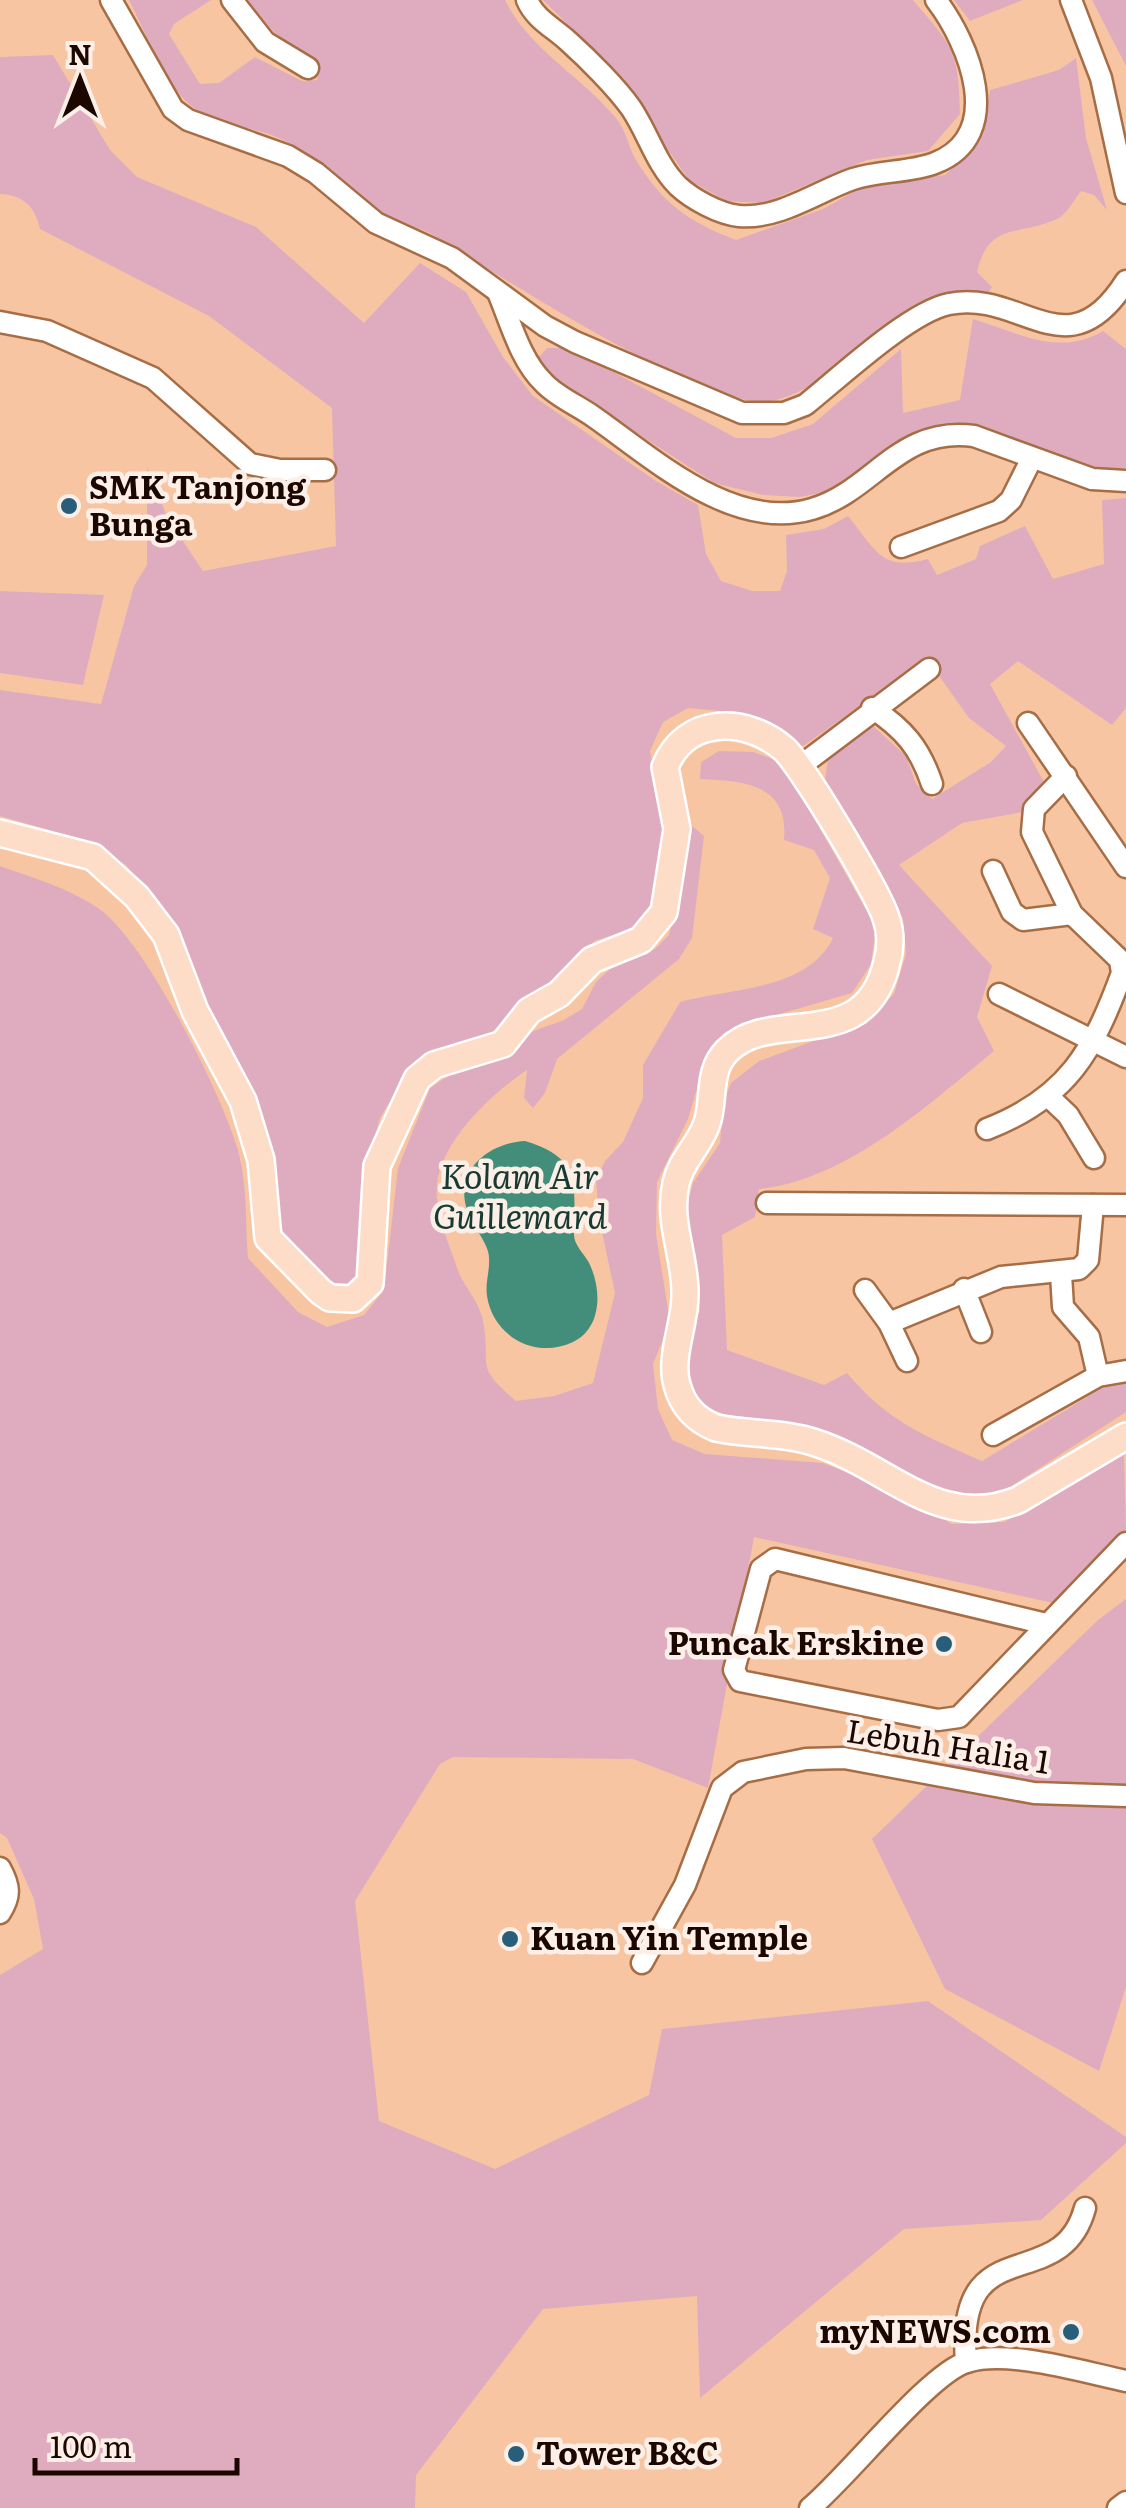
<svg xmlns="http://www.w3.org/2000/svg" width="1126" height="2508" viewBox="0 0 1126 2508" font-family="Literata,serif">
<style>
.green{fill:#dfacbf}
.water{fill:#428e7b}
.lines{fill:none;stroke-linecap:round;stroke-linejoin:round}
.minor-casing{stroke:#a76d45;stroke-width:25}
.major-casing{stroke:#fff;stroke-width:30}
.minor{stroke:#fff;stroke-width:20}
.major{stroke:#fdddc8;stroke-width:25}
.poi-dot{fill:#295e7a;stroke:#fcefe7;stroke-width:4}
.labels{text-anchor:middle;stroke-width:9;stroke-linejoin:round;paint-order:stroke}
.poi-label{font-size:32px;font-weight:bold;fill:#1b0600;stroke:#fcefe7;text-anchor:start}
.street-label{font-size:32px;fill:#1b0600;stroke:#fcefe7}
.water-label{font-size:35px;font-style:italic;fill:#173b33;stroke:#fcefe7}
</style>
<rect width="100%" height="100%" fill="#f8c5a3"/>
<g class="green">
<path d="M129 0H211L174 24 169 34 200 84 219 83 255 57 302 81 317 80 320 64 275 33 246 0H505C530 50 580 75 616 118 626 129 628 147 636 160 663 204 689 222 736 240L823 209 862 187 945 175 971 152 984 127 990 90 1059 70 1076 58 1086 138 1107 210 1094 195 1081 191C1074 200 1066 216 1055 220 1017 236 989 222 977 272L992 287 986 296C893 274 852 387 770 401 708 412 493 271 433 235 420 227 405 226 391 219 351 198 322 158 281 139 254 126 212 125 190 105 162 79 146 33 129 0Z"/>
<path d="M543 0H913C953 47 959 51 960 114L928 151 867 160 763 203 726 201 689 180 608 64Z"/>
<polygon points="954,0 1023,0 970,21"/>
<polygon points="1092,0 1126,0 1126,66"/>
<path d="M53 55 110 150 137 177 256 227 364 323 420 263 466 292 503 357 533 396 656 481 698 505 706 554 721 581 752 591H780L787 571 786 535 824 529 848 516C876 550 881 572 928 559L937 575 976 559 980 546 1025 526 1053 579 1104 564 1102 500 1126 498V708L1112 725 1018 661 990 684 1045 784 1023 812 962 823 899 865 992 966 977 1017 994 1051C928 1105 847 1180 759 1189L755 1217 722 1235 727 1350 824 1385 847 1373C888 1422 925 1436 982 1461L1102 1388 1126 1382V1412L987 1502 948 1496 873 1452 793 1422H747L699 1405 685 1358 700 1310 687 1206 693 1183 720 1143 723 1103 731 1083 759 1061 865 1022 894 994 906 954 903 918 832 797 825 779 828 758 870 723 906 756 916 784 932 799 991 762 1006 746 969 718 927 659 803 746 759 722 720 711 688 708 663 722 650 751 666 836 649 912 629 930 594 941 558 980 528 997 485 1039 434 1049 411 1066 380 1118 364 1174 362 1276 347 1284 331 1283 290 1245 276 1219 263 1117 210 1012 177 930 126 865 80 839 0 816V690L101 704 134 586 147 565V467L168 519 203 571 336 546 332 408 209 316 40 229C35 206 23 195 0 194V57Z"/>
<path d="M973 319C1019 333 1059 357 1103 331L1126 349V468L1102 471 974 423 935 425 892 444 831 491 800 497 763 495 714 483 547 375 538 358 547 348H569L736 438H771L813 424 901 349 903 413 960 400Z"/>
<polygon points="0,591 104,595 83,685 0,673"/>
<path d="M719 751 753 752 782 762 876 927 871 964 852 993 735 1027 708 1052 688 1119 657 1182 656 1234 670 1322 653 1364 658 1409 672 1440 705 1454 823 1463 902 1494 952 1524 1004 1522 1124 1454 1126 1529 1053 1603 754 1537 708 1788 633 1759 453 1757 440 1764 355 1901 379 2121 495 2169 649 2095 662 2029 928 2001 1126 2137V2143L1041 2220 904 2229 700 2398 697 2296 543 2309 416 2475 415 2508H0V1975L43 1949 34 1899 7 1838 0 1833V866C33 878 69 888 98 908 144 939 219 1089 236 1144 248 1181 245 1219 248 1258L298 1312 327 1327 364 1315 384 1290 398 1168 430 1088 456 1071 495 1062 528 1033 564 1020 582 1009 596 982 612 967 655 949 669 935 687 849 686 821 704 836 692 938 679 959 557 1059 545 1093 533 1108 524 1098 527 1070C491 1094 431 1149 437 1198 439 1222 451 1250 459 1273 466 1289 480 1303 483 1321 492 1368 472 1363 516 1401L554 1396 593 1383 615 1293 599 1218 596 1180 605 1161 623 1142 643 1098V1065L680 1002C730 988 807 991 833 938L813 929 830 878 814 850 784 840C789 784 745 781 700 779L701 762Z"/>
<polygon points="1126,1599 1126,1987 1099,2071 945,1989 872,1839 1098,1620"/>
</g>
<path class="water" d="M525 1141C583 1158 574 1186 574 1235 574 1244 583 1253 588 1261 602 1287 603 1328 573 1342 535 1360 493 1336 487 1296 485 1282 490 1271 489 1258 489 1243 471 1225 467 1210 454 1170 489 1143 525 1141Z"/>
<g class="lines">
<defs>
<g id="minor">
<path d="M111 0 173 109 188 120 288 156 316 173 376 223 452 258 545 326 575 342 742 413H784L805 405C839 378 909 312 949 304 1022 289 1067 374 1126 281"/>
<polyline points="232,0 265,42 308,68"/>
<path d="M527 0C535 19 554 28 569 42 588 59 616 87 631 108 648 133 656 164 678 186 692 199 719 214 739 216 778 220 818 191 853 179 880 170 909 173 935 163 1007 135 969 43 936 0"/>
<polyline points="1071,0 1101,78 1126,193"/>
<path d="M499 295C511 324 521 361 544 383 557 397 579 406 594 417 654 459 733 532 812 509 874 491 898 426 974 436L1092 479 1126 481"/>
<polyline points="0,322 47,331 153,378 250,464 280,470 325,470"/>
<polyline points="901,547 999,511 1011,500 1032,458"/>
<path d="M872 708C904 729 920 748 932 784"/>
<polyline points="1028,723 1126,867"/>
<polyline points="799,767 929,669"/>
<polyline points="993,871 1012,912 1023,920 1072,914"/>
<polyline points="999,994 1126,1057"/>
<polyline points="1050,1098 1068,1115 1094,1158"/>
<path d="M987 1129C1067 1098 1093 1052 1122 973L1120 960 1072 914 1032 832 1034 809 1066 776"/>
<polyline points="767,1203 1126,1205"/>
<polyline points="1061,1274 1063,1307 1089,1337 1098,1376"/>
<polyline points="964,1289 981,1332"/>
<polyline points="865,1290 889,1323 907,1361"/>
<polyline points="889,1323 1001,1277 1079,1269 1088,1260 1093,1205"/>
<polyline points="993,1435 1098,1376 1126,1371"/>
<polyline points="1046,1624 775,1559 761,1569 734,1670 740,1681 938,1720 959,1717 1126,1543"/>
<path d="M0 1868C10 1886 11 1896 0 1913"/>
<polyline points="642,1963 685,1885 722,1788 743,1772 806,1759 844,1758 1034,1793 1126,1796"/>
<path d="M966 2362C955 2225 1061 2298 1085 2208"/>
<path d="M810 2508C848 2477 929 2373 967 2362 1008 2349 1083 2372 1126 2381"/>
<polyline points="1118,2508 1126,2502"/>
</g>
<path id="major" d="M0 833 93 857 137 897 166 935 195 1011 243 1101 261 1160 268 1238 321 1292 330 1298 353 1299 370 1283 377 1166 417 1079 434 1065 503 1044 529 1011 559 994 592 960 641 940 664 912 677 829 665 767C685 716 746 716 784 749 802 765 879 894 886 918 891 932 891 947 887 962 865 1058 772 1005 727 1051 707 1071 715 1099 707 1123 700 1145 681 1160 676 1183 667 1223 686 1257 685 1295 685 1325 669 1357 677 1385 683 1407 696 1420 716 1428 749 1435 784 1432 816 1443 890 1467 938 1532 1018 1500L1126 1436"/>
</defs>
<use href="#minor" class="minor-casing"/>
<use href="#major" class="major-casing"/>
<use href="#minor" class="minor"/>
<use href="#major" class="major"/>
</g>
<g class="poi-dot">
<circle cx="69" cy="506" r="10"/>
<circle cx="944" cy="1644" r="10"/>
<circle cx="510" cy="1939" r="10"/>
<circle cx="1071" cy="2332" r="10"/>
<circle cx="516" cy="2454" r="10"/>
</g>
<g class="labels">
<g class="poi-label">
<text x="89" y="499">SMK Tanjong<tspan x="89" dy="37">Bunga</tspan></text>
<text x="924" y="1655" text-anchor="end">Puncak Erskine</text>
<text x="530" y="1950">Kuan Yin Temple</text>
<text x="1051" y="2343" text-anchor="end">myNEWS.com</text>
<text x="536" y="2465">Tower B&amp;C</text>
</g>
<g class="street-label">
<text transform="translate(948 1747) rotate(9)" y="11">Lebuh Halia 1</text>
</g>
<g class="water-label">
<text x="520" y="1189">Kolam Air<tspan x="520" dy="40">Guillemard</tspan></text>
</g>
</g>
<g transform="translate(80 80)" stroke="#fcefe7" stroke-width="8" paint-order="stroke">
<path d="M0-8L18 38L0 25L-18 38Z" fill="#1b0600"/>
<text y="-15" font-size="28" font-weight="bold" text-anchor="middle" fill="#1b0600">N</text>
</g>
<path d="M35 2458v15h202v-15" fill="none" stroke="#1b0600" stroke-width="5"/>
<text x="50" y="2458" font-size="30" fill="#1b0600" stroke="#fcefe7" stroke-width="8" paint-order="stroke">100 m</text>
</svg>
